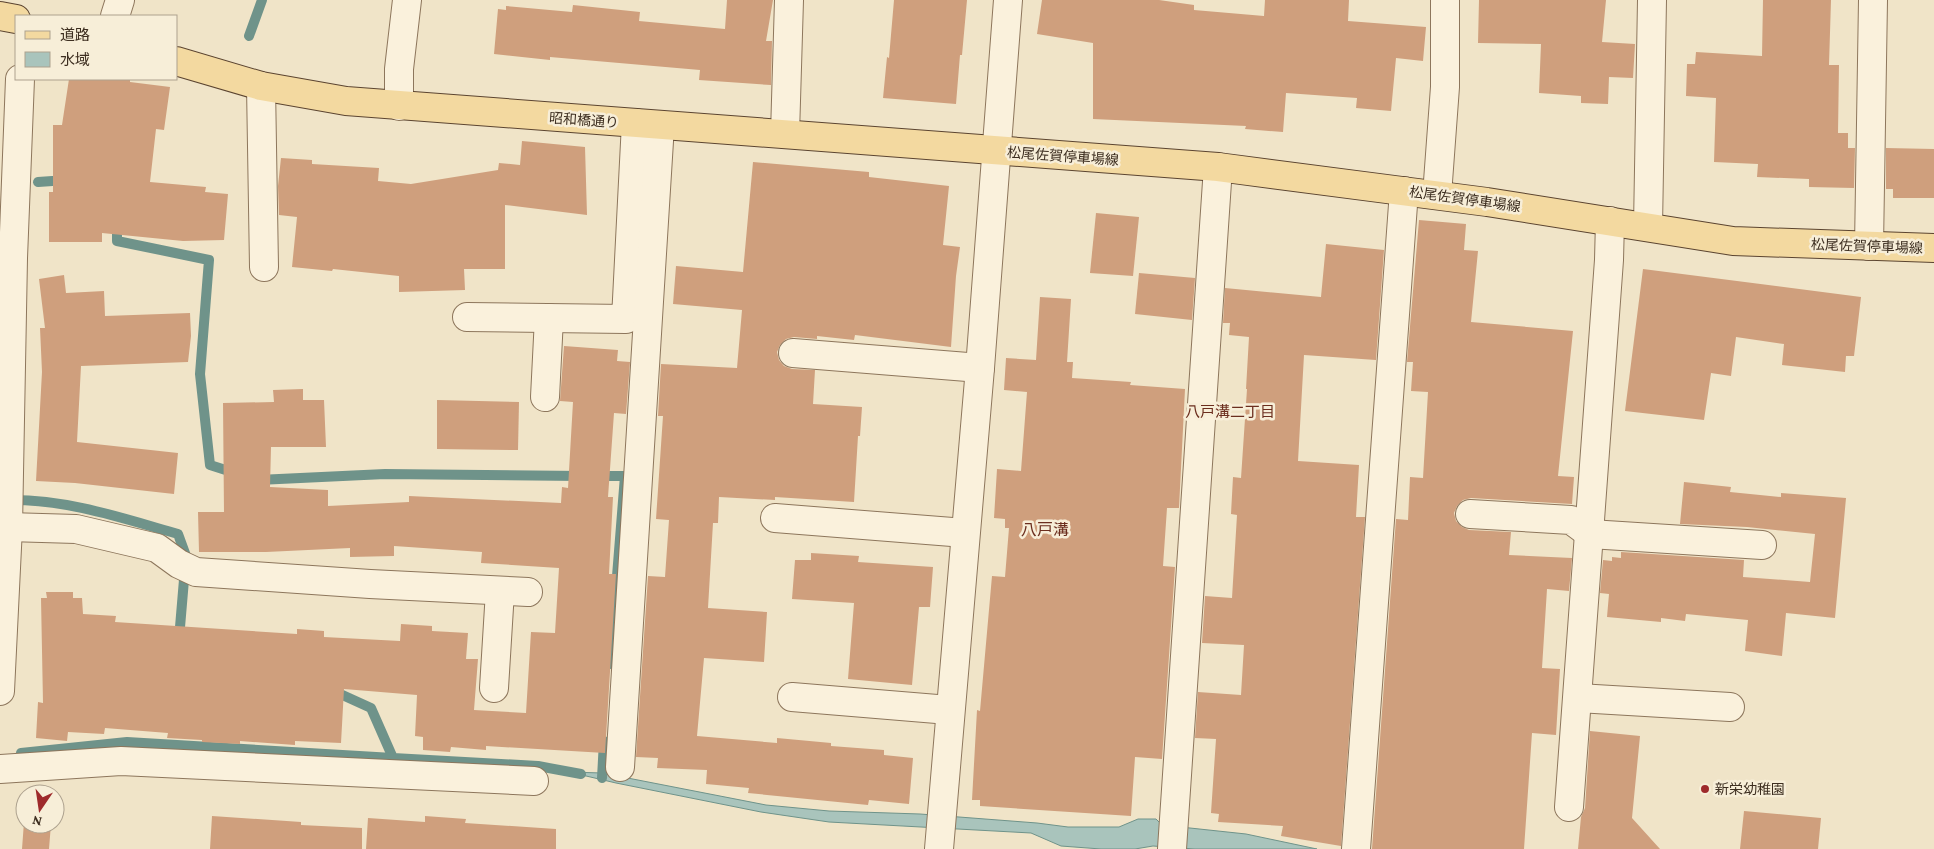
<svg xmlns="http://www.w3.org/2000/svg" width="1934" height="849" viewBox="0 0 1934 849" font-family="'Crimson Pro','Noto Sans JP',serif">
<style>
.water{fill:#a9c4bc;stroke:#6f938a}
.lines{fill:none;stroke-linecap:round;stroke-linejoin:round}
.stream{stroke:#6f938a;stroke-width:10}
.building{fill:#cf9f7d}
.minor-casing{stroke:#8d765c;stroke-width:30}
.major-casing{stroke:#5b4430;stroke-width:30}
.minor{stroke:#faf1dc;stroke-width:28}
.major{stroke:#f3d9a0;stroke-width:28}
.poi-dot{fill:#9e2a2b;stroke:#f7eed8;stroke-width:2}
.labels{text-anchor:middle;stroke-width:5;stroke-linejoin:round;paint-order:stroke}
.street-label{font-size:14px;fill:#3d2e20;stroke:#f7eed8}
.poi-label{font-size:14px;fill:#3d2e20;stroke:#f7eed8;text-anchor:start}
.neighbourhood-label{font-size:15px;fill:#6b2e1e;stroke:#f7eed8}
.quarter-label{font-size:16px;fill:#6b2e1e;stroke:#f7eed8}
</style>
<rect width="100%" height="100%" fill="#f0e4c8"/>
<polygon class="water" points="569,772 602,773 766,805 829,811 920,814 1037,823 1068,827 1119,827 1138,819 1156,819 1162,825 1246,834 1317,849 1195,849 1153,846 1135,849 1101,849 1061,846 1031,833 829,822 761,812 616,783"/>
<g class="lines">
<g class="stream">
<polyline points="249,36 262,0"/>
<polyline points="38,182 67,180"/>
<polyline points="117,221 117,241 209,260 200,374 210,465 235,473"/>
<polyline points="598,476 625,476 610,664"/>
<polyline points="258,480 385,474 581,476"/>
<path d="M8 500C67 499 122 518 178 534L186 556 179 639"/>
<polyline points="330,692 338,693 371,708 393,758 538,766 581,774"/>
<polyline points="21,753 127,742 393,758"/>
<polyline points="602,778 604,741"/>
</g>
</g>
<g class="building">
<polygon points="727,0 773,0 766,41 772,41 771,85 699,80 700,70 550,57 550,60 494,54 498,9 506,10 506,6 572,12 573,5 640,12 639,21 725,29"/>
<polygon points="894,0 967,0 962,55 960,55 956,104 883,98 887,57 889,58"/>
<polygon points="1042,0 1159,0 1194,5 1194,10 1264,16 1265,0 1349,0 1348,21 1426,27 1423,61 1396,58 1391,111 1356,108 1357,98 1286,93 1283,132 1245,129 1246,126 1093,119 1093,43 1037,34"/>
<polygon points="1479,0 1606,0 1602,42 1635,44 1633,78 1609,77 1608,104 1581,103 1581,96 1539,93 1541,44 1478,43"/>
<polygon points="1763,0 1831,0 1829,65 1839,65 1838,133 1848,133 1848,148 1855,148 1854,188 1809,187 1809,179 1757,177 1758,164 1714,162 1716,98 1686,96 1687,64 1695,64 1696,52 1762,56"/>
<polygon points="69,79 130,79 130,82 170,87 164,130 156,129 150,182 206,187 205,192 228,194 224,240 183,241 102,233 102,242 49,242 49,192 53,192 53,125 62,125"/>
<polygon points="522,141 585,147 587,215 505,205 505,269 464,269 465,290 399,292 399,276 333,269 332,271 292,267 297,217 279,215 278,186 281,158 312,160 312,164 379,168 378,181 411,184 498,170 499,163 520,165"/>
<polygon points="1886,148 1934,149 1934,198 1893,198 1893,189 1886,189"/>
<polygon points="753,162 869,172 869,177 949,186 943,245 960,247 956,276 951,347 855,335 854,340 817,336 817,339 794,337 786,339 780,345 777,352 779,360 784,366 792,369 815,370 813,404 862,407 860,436 858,436 854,502 775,497 775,500 719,497 718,523 713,523 708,608 767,612 764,662 704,658 697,736 777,743 777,738 831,743 831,746 884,750 884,755 913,758 909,804 869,800 868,805 748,793 749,788 706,784 707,770 657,768 658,758 636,757 648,576 665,577 669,520 656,519 663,416 658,416 661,364 737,368 742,310 673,304 676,266 743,272"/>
<polygon points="1096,213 1139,217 1133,276 1090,273"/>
<polygon points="1419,220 1466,224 1464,250 1478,251 1471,322 1573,331 1558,476 1574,477 1572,504 1471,498 1463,500 1457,506 1454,513 1456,521 1462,527 1469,530 1511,532 1509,555 1572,558 1569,591 1547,589 1542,668 1560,669 1556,735 1532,733 1524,849 1372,849 1396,519 1408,520 1410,477 1423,478 1428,392 1411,391 1413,362 1407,362"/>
<polygon points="1326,244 1384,250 1376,360 1304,355 1298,461 1359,465 1356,517 1365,517 1341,846 1281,836 1283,826 1218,822 1219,814 1211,813 1216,739 1195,738 1198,692 1241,695 1244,645 1202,643 1205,596 1232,598 1237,515 1231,514 1233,477 1241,478 1247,389 1246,389 1249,337 1229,335 1230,323 1223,323 1225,288 1321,297"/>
<polygon points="1643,269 1861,297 1854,356 1846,356 1845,372 1782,365 1784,344 1736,337 1731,376 1711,373 1704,420 1625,411"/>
<polygon points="1139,273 1195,278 1192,320 1135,314"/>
<polygon points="64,275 66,293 104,291 105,316 190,313 191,336 188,362 81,366 77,442 178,453 174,494 75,483 36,481 42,372 40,328 45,328 39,279"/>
<polygon points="1040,297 1071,299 1067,362 1073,362 1072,378 1131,382 1130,385 1185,389 1179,508 1167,508 1163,566 1175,567 1162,759 1135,757 1131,816 980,806 980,800 972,800 977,710 980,711 992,576 1005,577 1009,528 1005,528 1005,519 994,518 997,469 1021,471 1027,392 1004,390 1006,358 1036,360"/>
<polygon points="564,346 618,350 617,361 630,362 626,414 614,413 608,497 613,497 609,574 616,574 605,753 486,746 486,750 451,747 450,752 423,750 423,737 415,736 417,695 344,689 341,743 295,741 295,745 240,741 240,744 202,742 202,740 167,738 168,733 105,728 104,734 68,732 67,741 36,738 38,702 43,703 41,598 47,598 46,592 73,592 73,598 82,598 83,614 116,616 115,622 297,634 297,629 324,631 324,637 400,641 401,624 432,626 432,631 468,633 466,659 478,659 474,710 526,713 531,632 555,633 559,568 481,563 482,552 394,546 394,556 350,557 350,548 266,552 199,552 198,512 224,512 223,403 274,402 273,390 303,389 303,400 324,400 326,447 271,447 270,487 328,490 328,506 409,502 409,496 561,503 562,487 568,488 573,402 560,401"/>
<polygon points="437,400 519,402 518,450 437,449"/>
<polygon points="1684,482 1731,487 1730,492 1781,497 1781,493 1846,498 1835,618 1786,613 1782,656 1745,651 1748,620 1686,614 1685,621 1661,618 1661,622 1607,617 1609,594 1600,593 1603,560 1612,561 1612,557 1621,558 1621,552 1744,560 1743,577 1810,582 1815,534 1747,527 1680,524"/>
<polygon points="811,553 859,556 858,562 933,567 930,607 919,607 912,685 848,679 854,603 792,599 795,560 811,560"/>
<polygon points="1590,731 1640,736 1632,818 1660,849 1578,849 1581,817 1585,808"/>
<polygon points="1744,811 1821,818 1818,849 1740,849"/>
<polygon points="212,816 301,822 301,825 362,828 362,849 210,849"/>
<polygon points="425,816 466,819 465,823 556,829 556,849 366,849 368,818 425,822"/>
<polygon points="24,822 25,824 51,824 49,849 22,849"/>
</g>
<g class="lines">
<defs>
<g id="minor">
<polyline points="115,16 120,0"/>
<polyline points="261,86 264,267"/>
<polyline points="399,106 399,69 407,0"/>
<polyline points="785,134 789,0"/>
<polyline points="1437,195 1445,87 1445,0"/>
<polyline points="1648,226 1652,0"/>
<polyline points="1869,246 1873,0"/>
<polyline points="467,317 626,319 636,123"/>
<polyline points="793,353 980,368"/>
<polyline points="545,397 549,318"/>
<polyline points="1470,514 1571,520 1590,534 1762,545"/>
<polyline points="775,518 965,533"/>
<polyline points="8,527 76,529 157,548 179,564 196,572 370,584 528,592"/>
<polyline points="494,688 500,591"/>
<polyline points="0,691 8,527 13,258 20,79"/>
<polyline points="792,697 949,710"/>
<polyline points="1578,698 1730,707"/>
<polyline points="620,767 660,125"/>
<polyline points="0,769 121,761 534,781"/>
<polyline points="1569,807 1609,260 1610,221"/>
<polyline points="939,849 980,368 1008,0"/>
<polyline points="1172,849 1218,167"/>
<polyline points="1356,849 1404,191"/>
</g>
<g id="major">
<polyline points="0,16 16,19"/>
<polyline points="176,61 261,86 346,101 1218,167 1487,202 1733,241 1934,248"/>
</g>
</defs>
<use href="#minor" class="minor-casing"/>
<use href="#major" class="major-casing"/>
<use href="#minor" class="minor"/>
<use href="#major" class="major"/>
</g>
<circle class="poi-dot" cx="1705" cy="789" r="5"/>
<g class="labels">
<g class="street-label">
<text transform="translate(584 120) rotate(4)" y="5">昭和橋通り</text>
<text transform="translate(1063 156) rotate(4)" y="5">松尾佐賀停車場線</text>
<text transform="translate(1465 199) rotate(8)" y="5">松尾佐賀停車場線</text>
<text transform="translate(1867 246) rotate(2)" y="5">松尾佐賀停車場線</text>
</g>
<g class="poi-label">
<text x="1715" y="794">新栄幼稚園</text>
</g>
<g class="neighbourhood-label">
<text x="1230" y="417">八戸溝二丁目</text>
</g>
<g class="quarter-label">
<text x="1045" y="535">八戸溝</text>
</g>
</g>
<rect x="15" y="15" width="162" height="65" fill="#f7eed8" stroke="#ada18e"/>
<rect x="25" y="31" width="25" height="8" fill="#f3d9a0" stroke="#ada18e"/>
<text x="60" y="40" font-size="15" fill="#3d2e20">道路</text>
<rect x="25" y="52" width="25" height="15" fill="#a9c4bc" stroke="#ada18e"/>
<text x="60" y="65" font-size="15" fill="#3d2e20">水域</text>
<g transform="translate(40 809) rotate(193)"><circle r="24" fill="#f7eed8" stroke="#ada18e"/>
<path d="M0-4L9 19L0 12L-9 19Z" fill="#9e2a2b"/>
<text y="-8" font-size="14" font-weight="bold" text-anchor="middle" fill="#3d2e20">N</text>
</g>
</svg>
